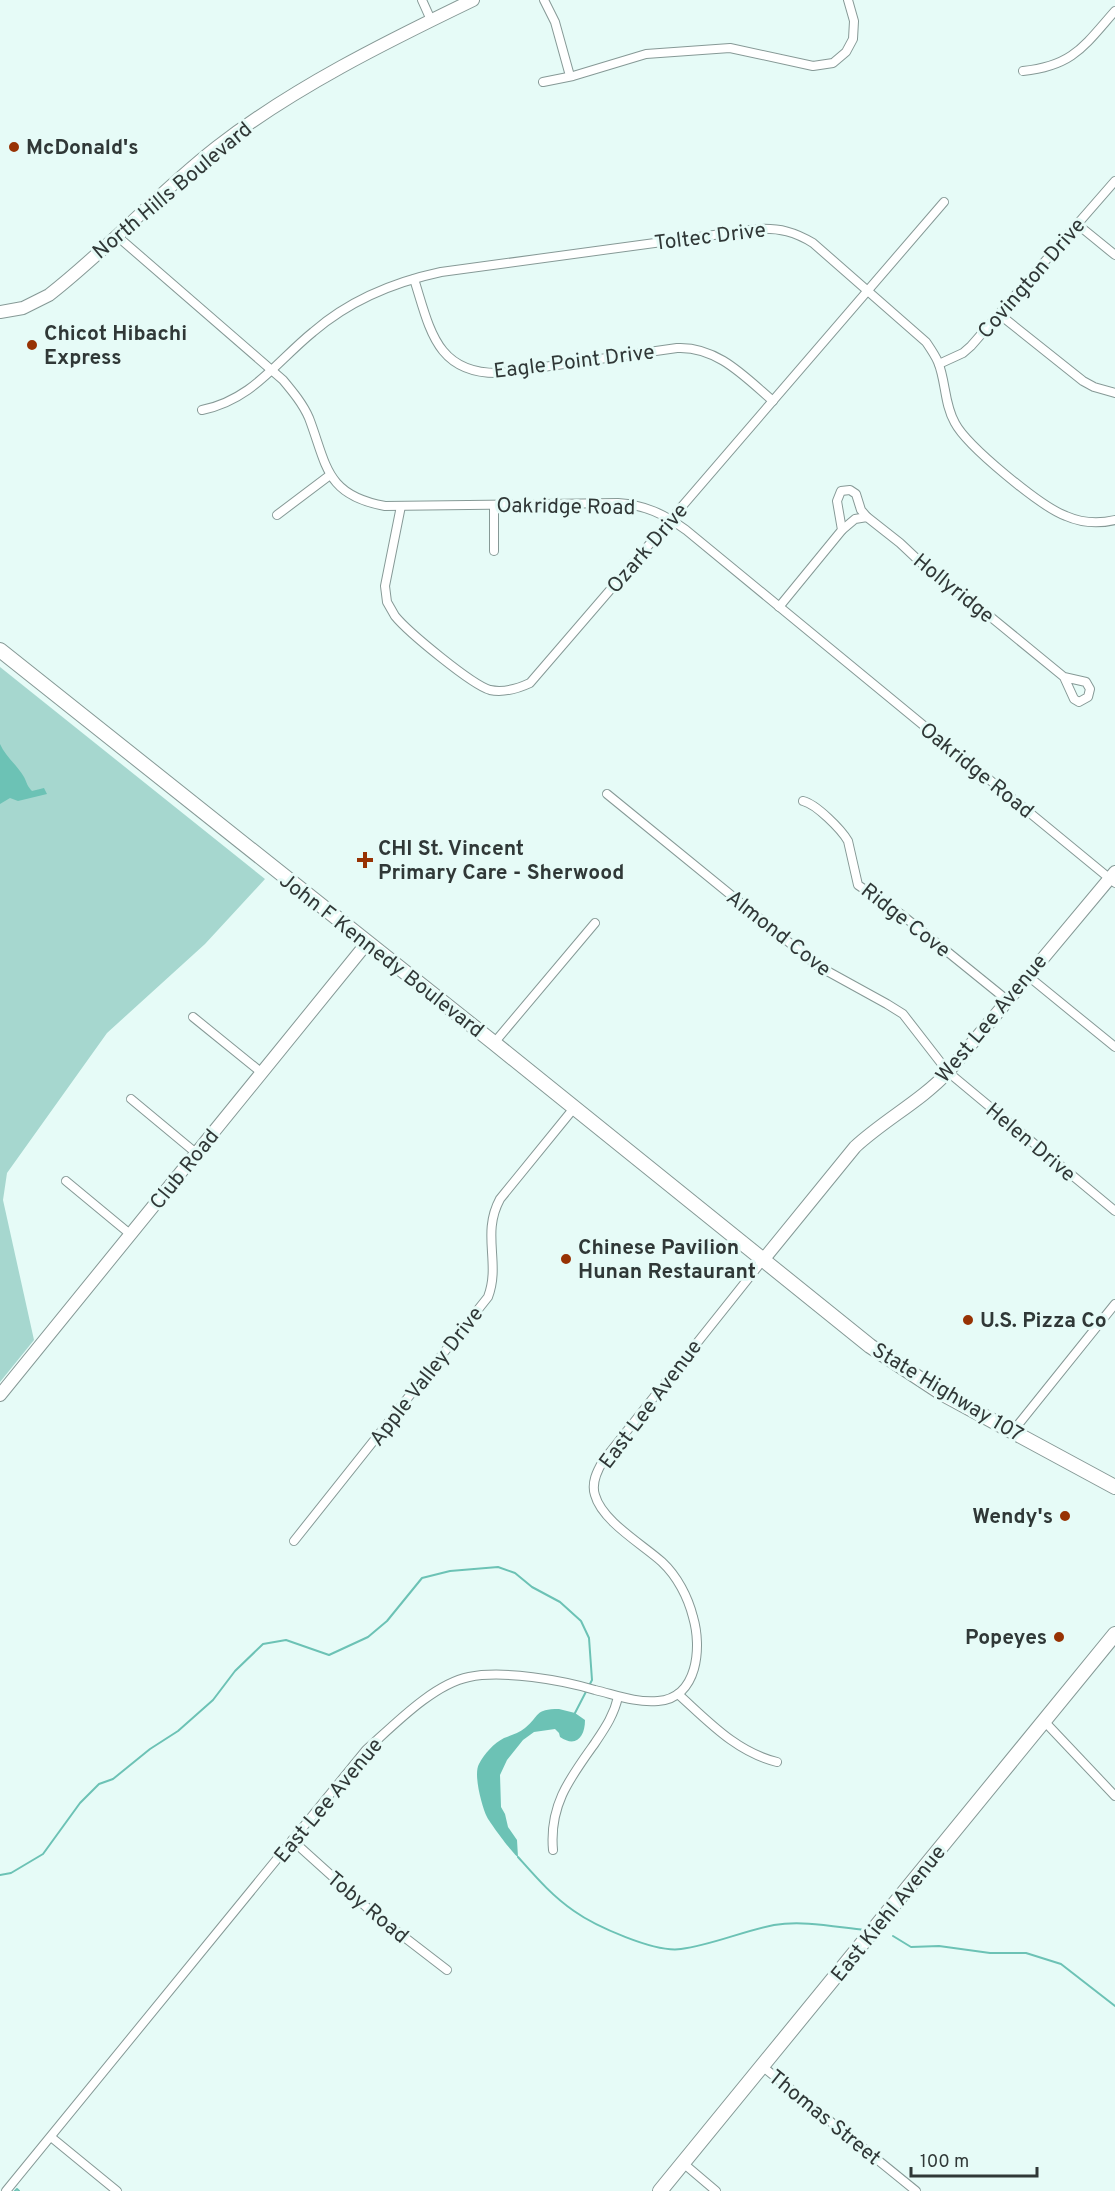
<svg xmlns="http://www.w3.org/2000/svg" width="1115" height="2191" viewBox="0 0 1115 2191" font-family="Overpass,sans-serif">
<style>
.green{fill:#a6d7cf}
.water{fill:#6cc2b5}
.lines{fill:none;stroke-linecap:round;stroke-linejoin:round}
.stream{stroke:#6cc2b5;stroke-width:2}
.street-casing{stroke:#869996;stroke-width:10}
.secondary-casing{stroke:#869996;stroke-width:14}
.primary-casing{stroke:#869996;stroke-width:16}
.street{stroke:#fff;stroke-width:8}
.secondary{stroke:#fff;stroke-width:12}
.primary{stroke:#fff;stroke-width:14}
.poi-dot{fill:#973204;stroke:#e6fbf7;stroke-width:2}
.labels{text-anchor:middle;stroke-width:6;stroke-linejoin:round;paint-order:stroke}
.poi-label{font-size:21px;font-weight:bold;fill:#303837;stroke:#e6fbf7;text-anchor:start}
.street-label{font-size:21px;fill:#303837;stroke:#e6fbf7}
</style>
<rect width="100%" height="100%" fill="#e6fbf7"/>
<polygon class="green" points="0,667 265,879 205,944 107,1033 7,1173 3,1200 34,1340 0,1382"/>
<g class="water">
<path d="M0 744C5 756 17 765 24 777 27 783 27 786 32 791L44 788 47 794 18 801 10 798 0 804Z"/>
<path d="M559 1709 575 1713 585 1720C585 1737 576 1748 560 1737L559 1733 555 1729 534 1732 523 1740 507 1760 500 1775 501 1807 505 1814 508 1827 517 1840 518 1857C513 1854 490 1823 487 1817 482 1807 473 1774 479 1764 484 1754 494 1743 504 1738 511 1735 519 1733 525 1728 540 1716 534 1709 559 1709Z"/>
</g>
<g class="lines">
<g class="stream">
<path d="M518 1857C535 1876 552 1896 574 1911 595 1926 655 1953 681 1949 712 1945 743 1931 774 1925 803 1920 836 1927 865 1930"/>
<polyline points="0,1875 11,1873 43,1854 80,1803 99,1784 113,1779 150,1749 178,1731 213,1700 235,1671 263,1644 286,1640 329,1655 368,1637 387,1621 422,1578 450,1571 498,1567 515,1573 532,1587 560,1602 581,1621 589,1638 592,1680 575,1713"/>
<polyline points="893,1936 911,1947 939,1946 990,1953 1026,1953 1061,1964 1115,2006"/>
<polyline points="15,2191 17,2189 19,2191"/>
</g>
<defs>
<g id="street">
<polyline points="422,0 431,20"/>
<polyline points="544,0 555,22 570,76"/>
<path d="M1023 71C1073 66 1084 46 1115 11"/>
<polyline points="543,82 573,76 646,54 730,48 813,66 833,63 846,52 853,39 854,21 848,0"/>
<polyline points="1077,224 1115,255"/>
<path d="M117 236 283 380C293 392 303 404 309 418 327 465 325 495 385 506L618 503C645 505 664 514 686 530L1115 883"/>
<path d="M414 279C430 329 436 375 501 373L677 348C717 346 745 377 773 401"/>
<polyline points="999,314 1083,381 1094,387 1115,393"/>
<polyline points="939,364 963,353 971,346 1115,181"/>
<path d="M202 410C252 400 276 362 313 332 350 300 394 282 441 272L758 229C780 228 795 232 813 243L926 342C930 348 935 355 938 362 946 381 944 404 955 423 967 446 1041 507 1066 516 1082 523 1098 524 1115 520"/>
<polyline points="494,505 494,551"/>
<path d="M401 506 385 586 387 602 395 616C408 632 472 685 490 690 504 693 517 689 530 683L944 202"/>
<polyline points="277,515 330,475"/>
<polyline points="842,530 855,519 867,517 900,543 934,575 981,609 1064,677 1086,682 1090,689 1088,697 1079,702 1074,699 1064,677"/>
<polyline points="779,607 842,530 837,501 841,491 850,490 856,494 861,510 867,517"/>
<polyline points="607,794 818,966 887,1004 903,1014 948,1072 1115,1211"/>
<path d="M803 801C816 804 841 829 848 841L858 885 902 915 1007 1000"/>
<polyline points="1028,976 1115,1047"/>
<polyline points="193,1017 262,1073"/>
<polyline points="494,1043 595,923"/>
<polyline points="131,1099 196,1153"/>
<polyline points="66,1181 130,1234"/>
<polyline points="1013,1431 1115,1304"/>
<path d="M294 1541 488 1297C501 1263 481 1234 500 1199L574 1108"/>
<path d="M678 1694C708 1721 736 1752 777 1762"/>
<polyline points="1044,1721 1115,1796"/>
<polyline points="292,1840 373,1913 447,1970"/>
<path d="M553 1850C549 1805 570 1778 595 1743 605 1728 614 1715 618 1697"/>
<polyline points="762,2066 916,2191"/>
<polyline points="51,2137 117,2191"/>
<polyline points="683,2163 716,2191"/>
<path d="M6 2191 366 1750C393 1726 433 1684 469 1677 503 1670 562 1680 595 1690 616 1695 636 1703 658 1701 698 1698 702 1647 693 1617 688 1597 677 1576 662 1562 642 1544 602 1521 595 1495 591 1483 597 1471 603 1461L763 1260"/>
</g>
<g id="secondary">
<path d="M0 312 23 308 49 295C108 249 158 193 217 147 293 88 386 42 473 0"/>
<path d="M763 1260 855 1147C884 1120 921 1101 948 1072L1115 872"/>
<polyline points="0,1395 367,943"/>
</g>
<g id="primary">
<polyline points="0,650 494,1043 870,1346 943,1394 1115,1487"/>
<polyline points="660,2191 1115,1634"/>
</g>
</defs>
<use href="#street" class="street-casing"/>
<use href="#secondary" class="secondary-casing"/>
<use href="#primary" class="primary-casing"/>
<use href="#street" class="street"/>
<use href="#secondary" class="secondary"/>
<use href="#primary" class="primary"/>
</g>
<g class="poi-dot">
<circle cx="14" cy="147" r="6"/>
<circle cx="32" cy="345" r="6"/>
<path d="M362 851h6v6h6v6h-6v6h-6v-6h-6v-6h6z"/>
<circle cx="566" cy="1259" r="6"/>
<circle cx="968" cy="1320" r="6"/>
<circle cx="1065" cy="1516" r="6"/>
<circle cx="1059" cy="1637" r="6"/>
</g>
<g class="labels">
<g class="poi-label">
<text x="26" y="154">McDonald's</text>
<text x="44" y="340">Chicot Hibachi<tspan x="44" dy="24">Express</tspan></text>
<text x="378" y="855">CHI St. Vincent<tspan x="378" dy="24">Primary Care - Sherwood</tspan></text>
<text x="578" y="1254">Chinese Pavilion<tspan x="578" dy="24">Hunan Restaurant</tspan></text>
<text x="980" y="1327">U.S. Pizza Co</text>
<text x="1053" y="1523" text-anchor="end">Wendy's</text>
<text x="1047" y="1644" text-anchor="end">Popeyes</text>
</g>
<g class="street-label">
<text transform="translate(172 190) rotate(-40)" y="7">North Hills Boulevard</text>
<text transform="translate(710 236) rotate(-7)" y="7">Toltec Drive</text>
<text transform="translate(1031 278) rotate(-49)" y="7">Covington Drive</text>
<text transform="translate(574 361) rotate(-7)" y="7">Eagle Point Drive</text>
<text transform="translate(566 506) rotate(1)" y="7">Oakridge Road</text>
<text transform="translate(647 548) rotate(-49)" y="7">Ozark Drive</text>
<text transform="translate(954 588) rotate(39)" y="7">Hollyridge</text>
<text transform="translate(977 770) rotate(39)" y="7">Oakridge Road</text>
<text transform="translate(906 920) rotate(38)" y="7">Ridge Cove</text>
<text transform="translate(779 933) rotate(38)" y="7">Almond Cove</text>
<text transform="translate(382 955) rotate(38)" y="7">John F Kennedy Boulevard</text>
<text transform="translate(991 1018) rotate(-50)" y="7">West Lee Avenue</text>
<text transform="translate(1031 1142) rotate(40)" y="7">Helen Drive</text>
<text transform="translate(184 1169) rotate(-51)" y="7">Club Road</text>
<text transform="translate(426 1376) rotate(-52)" y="7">Apple Valley Drive</text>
<text transform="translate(948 1392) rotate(31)" y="7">State Highway 107</text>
<text transform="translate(650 1404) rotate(-53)" y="7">East Lee Avenue</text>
<text transform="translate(328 1800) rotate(-50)" y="7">East Lee Avenue</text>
<text transform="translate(368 1907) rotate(40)" y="7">Toby Road</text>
<text transform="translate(888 1913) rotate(-51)" y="7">East Kiehl Avenue</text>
<text transform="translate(825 2117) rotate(39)" y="7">Thomas Street</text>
</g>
</g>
<path d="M911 2167v9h126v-9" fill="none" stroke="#303837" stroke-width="3"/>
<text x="920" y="2167" font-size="18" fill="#303837" stroke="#e6fbf7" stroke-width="4.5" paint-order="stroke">100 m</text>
</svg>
